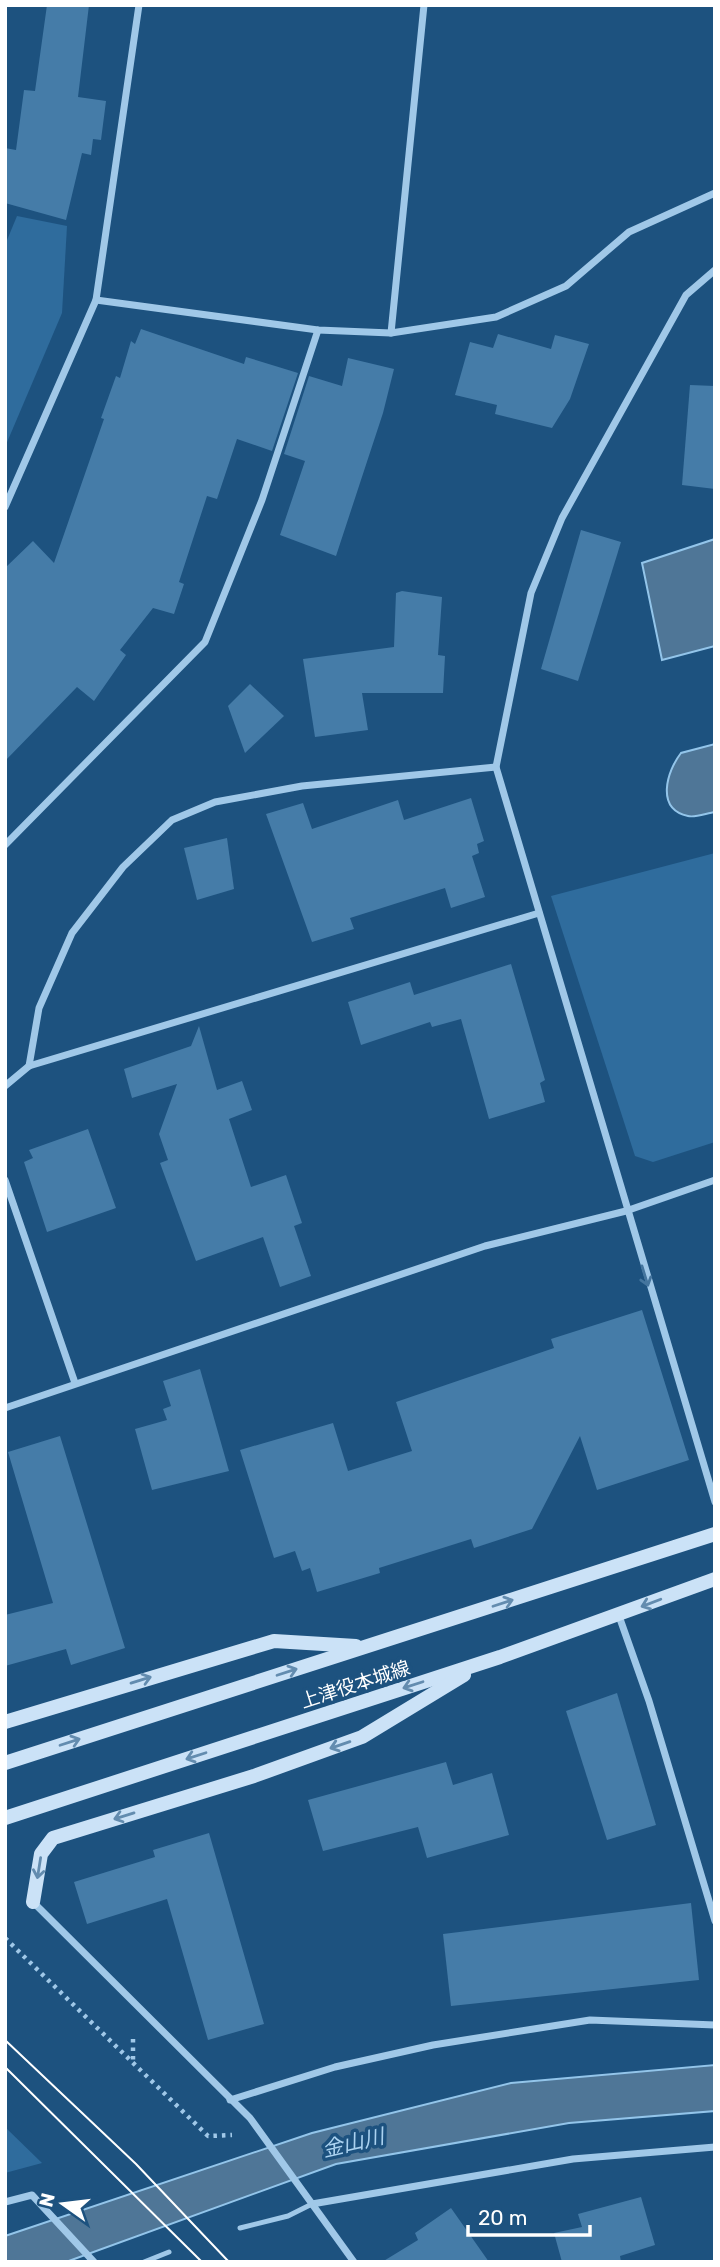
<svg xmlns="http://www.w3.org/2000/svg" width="720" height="2267" viewBox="0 0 720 2267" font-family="Rubik,'Noto Sans JP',sans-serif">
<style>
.green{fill:#2f6c9d}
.water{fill:#4f7697;stroke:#93c5ea;stroke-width:2}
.building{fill:#457ca8}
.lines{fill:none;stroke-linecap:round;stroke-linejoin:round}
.path{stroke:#a0c8e8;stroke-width:4.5;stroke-dasharray:3.5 5;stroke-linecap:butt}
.lane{stroke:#a0c8e8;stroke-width:5}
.street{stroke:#a0c8e8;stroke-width:7}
.secondary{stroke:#cbe2f7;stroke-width:14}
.tram{stroke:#fff;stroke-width:2}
.oneway{stroke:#44759e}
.oneway2{stroke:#638caf}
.labels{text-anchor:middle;stroke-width:7;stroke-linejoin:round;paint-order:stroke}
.street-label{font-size:19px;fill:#fff;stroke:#1d527f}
.water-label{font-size:21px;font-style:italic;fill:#abd2f0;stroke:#1d527f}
</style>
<rect width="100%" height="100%" fill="#1d527f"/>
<g class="green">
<polygon points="17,216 67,226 62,313 5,447 5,245"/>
<polygon points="715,853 715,1142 653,1162 635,1156 551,896"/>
<polygon points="5,2127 42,2163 5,2173"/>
</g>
<g class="water">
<polygon points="715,539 715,646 662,660 642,563"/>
<path d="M715 744V812C707 813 695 818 688 816 655 809 667 771 681 753Z"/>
<polygon points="715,2065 715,2111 569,2123 336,2164 66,2262 5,2262 5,2236 312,2133 511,2083"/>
</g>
<g class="building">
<polygon points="47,5 89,5 78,97 106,101 101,140 93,139 91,155 82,153 66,220 5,203 5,148 16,150 24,90 35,91"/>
<polygon points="141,329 244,364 246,357 298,373 272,451 237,439 217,499 207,496 179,582 184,584 174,614 153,608 120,650 126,655 94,701 77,687 5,761 5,568 33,541 54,563 104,419 101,418 116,376 120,378 131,341 135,344"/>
<polygon points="498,334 551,349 555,335 589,344 570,399 552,428 495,414 497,405 455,395 470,342 493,348"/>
<polygon points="348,358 394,369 383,413 336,556 280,535 305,461 284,454 309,376 342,386"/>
<polygon points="690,385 715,386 715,489 682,485"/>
<polygon points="581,530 621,542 578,681 541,669"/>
<polygon points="402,591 442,597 438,655 445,656 443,693 362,693 368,730 315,737 303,659 394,647 396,593"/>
<polygon points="250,684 284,716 245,753 228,706"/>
<polygon points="471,798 484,841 477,844 479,853 472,856 485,897 451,908 445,888 350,918 354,929 312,942 266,814 303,803 312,829 398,800 404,820"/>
<polygon points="227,838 234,889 197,900 184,848"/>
<polygon points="511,964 545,1080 540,1083 545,1102 489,1119 461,1019 432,1027 430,1022 361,1045 348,1002 410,982 414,995"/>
<polygon points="199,1026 217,1090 242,1081 252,1110 229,1119 251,1187 286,1175 302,1223 294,1226 311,1276 280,1287 263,1237 196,1261 160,1163 168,1160 159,1134 177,1084 132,1098 124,1069 191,1046"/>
<polygon points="88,1129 116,1208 47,1232 24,1162 33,1158 29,1150"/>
<polygon points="642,1310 689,1460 597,1490 580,1436 532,1529 474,1548 471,1539 379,1568 380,1573 317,1592 310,1568 302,1571 295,1551 274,1558 240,1450 333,1423 348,1471 412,1451 396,1402 554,1348 551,1339"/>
<polygon points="200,1369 229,1471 152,1490 135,1429 167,1420 163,1409 171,1406 163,1381"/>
<polygon points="60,1436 125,1648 71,1665 66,1649 5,1666 5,1615 53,1603 8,1452"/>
<polygon points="617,1693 656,1825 607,1840 566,1711"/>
<polygon points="446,1762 453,1785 492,1773 509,1835 427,1858 418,1827 323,1851 308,1800"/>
<polygon points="209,1833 264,2024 208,2040 167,1899 87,1924 74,1882 155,1857 153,1850"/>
<polygon points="691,1903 699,1980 451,2006 443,1934"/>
<polygon points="641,2197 655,2245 620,2256 621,2262 562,2262 554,2233 582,2227 578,2214"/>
<polygon points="451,2208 489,2262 382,2262 418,2240 415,2233"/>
</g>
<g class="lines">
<g class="path">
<polyline points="5,1938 208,2136 232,2135"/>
<polyline points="133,2039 133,2061"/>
</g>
<g class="lane">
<polyline points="240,2228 288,2216 312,2204"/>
<polyline points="144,2262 169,2252"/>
</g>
<g class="street">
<polyline points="715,270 686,295 562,518 531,593 496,767 715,1502"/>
<polyline points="96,300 318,330 391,333 496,317 566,286 629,232 715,193"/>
<polyline points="391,333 424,5"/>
<polyline points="5,507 96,300 139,5"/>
<polyline points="5,845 205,642 262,500 318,330"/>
<polyline points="29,1066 39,1008 72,933 123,867 172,820 215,802 302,786 496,767"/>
<polyline points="5,1086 29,1066 539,913"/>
<polyline points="5,1180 75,1383"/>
<polyline points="5,1408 485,1246 626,1211 715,1180"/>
<polyline points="619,1616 649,1701 715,1921"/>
<polyline points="33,1902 250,2118 354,2262"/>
<polyline points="230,2100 335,2067 433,2045 590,2020 715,2025"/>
<polyline points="5,2202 32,2195 94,2262"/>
<polyline points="312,2204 573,2159 715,2147"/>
</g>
<g class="secondary">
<polyline points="5,1722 274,1641 356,1646"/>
<polyline points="5,1763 715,1534"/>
<polyline points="5,1818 500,1657 715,1579"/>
<polyline points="33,1902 41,1854 53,1838 254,1776 362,1737 464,1675"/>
</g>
<g class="tram">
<polyline points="5,2040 136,2164 229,2262"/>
<polyline points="5,2067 202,2262"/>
</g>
</g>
<defs><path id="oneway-shaft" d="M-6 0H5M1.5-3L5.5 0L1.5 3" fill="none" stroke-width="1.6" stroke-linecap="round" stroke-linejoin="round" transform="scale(1.75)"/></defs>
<use class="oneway" href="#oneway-shaft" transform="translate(645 1276) rotate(73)"/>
<g class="oneway2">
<use href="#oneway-shaft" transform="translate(503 1603) rotate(-18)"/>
<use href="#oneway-shaft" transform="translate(651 1603) rotate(159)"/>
<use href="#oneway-shaft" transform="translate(287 1672) rotate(-18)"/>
<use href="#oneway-shaft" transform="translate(141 1680) rotate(-17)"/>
<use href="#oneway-shaft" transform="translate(413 1685) rotate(162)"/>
<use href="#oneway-shaft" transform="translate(70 1742) rotate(-18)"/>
<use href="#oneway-shaft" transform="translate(340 1745) rotate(161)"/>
<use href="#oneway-shaft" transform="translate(196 1756) rotate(162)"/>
<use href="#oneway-shaft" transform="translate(124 1816) rotate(163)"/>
<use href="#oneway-shaft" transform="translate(39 1868) rotate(99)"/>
</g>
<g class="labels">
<g class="street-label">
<text transform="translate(355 1684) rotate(-18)" y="7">上津役本城線</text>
</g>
<g class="water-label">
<text transform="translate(353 2143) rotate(-13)" y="7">金山川</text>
</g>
</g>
<rect width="720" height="2267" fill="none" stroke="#ffffff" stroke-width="14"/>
<g transform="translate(63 2204) rotate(284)" stroke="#1d527f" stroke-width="5" paint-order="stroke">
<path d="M0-5L12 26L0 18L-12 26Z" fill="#ffffff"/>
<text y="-10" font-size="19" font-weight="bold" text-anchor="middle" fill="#ffffff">N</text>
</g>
<path d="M468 2225v10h122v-10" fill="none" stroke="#ffffff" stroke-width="3.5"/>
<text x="478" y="2225" font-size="21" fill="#ffffff" stroke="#1d527f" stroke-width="5" paint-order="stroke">20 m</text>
</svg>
